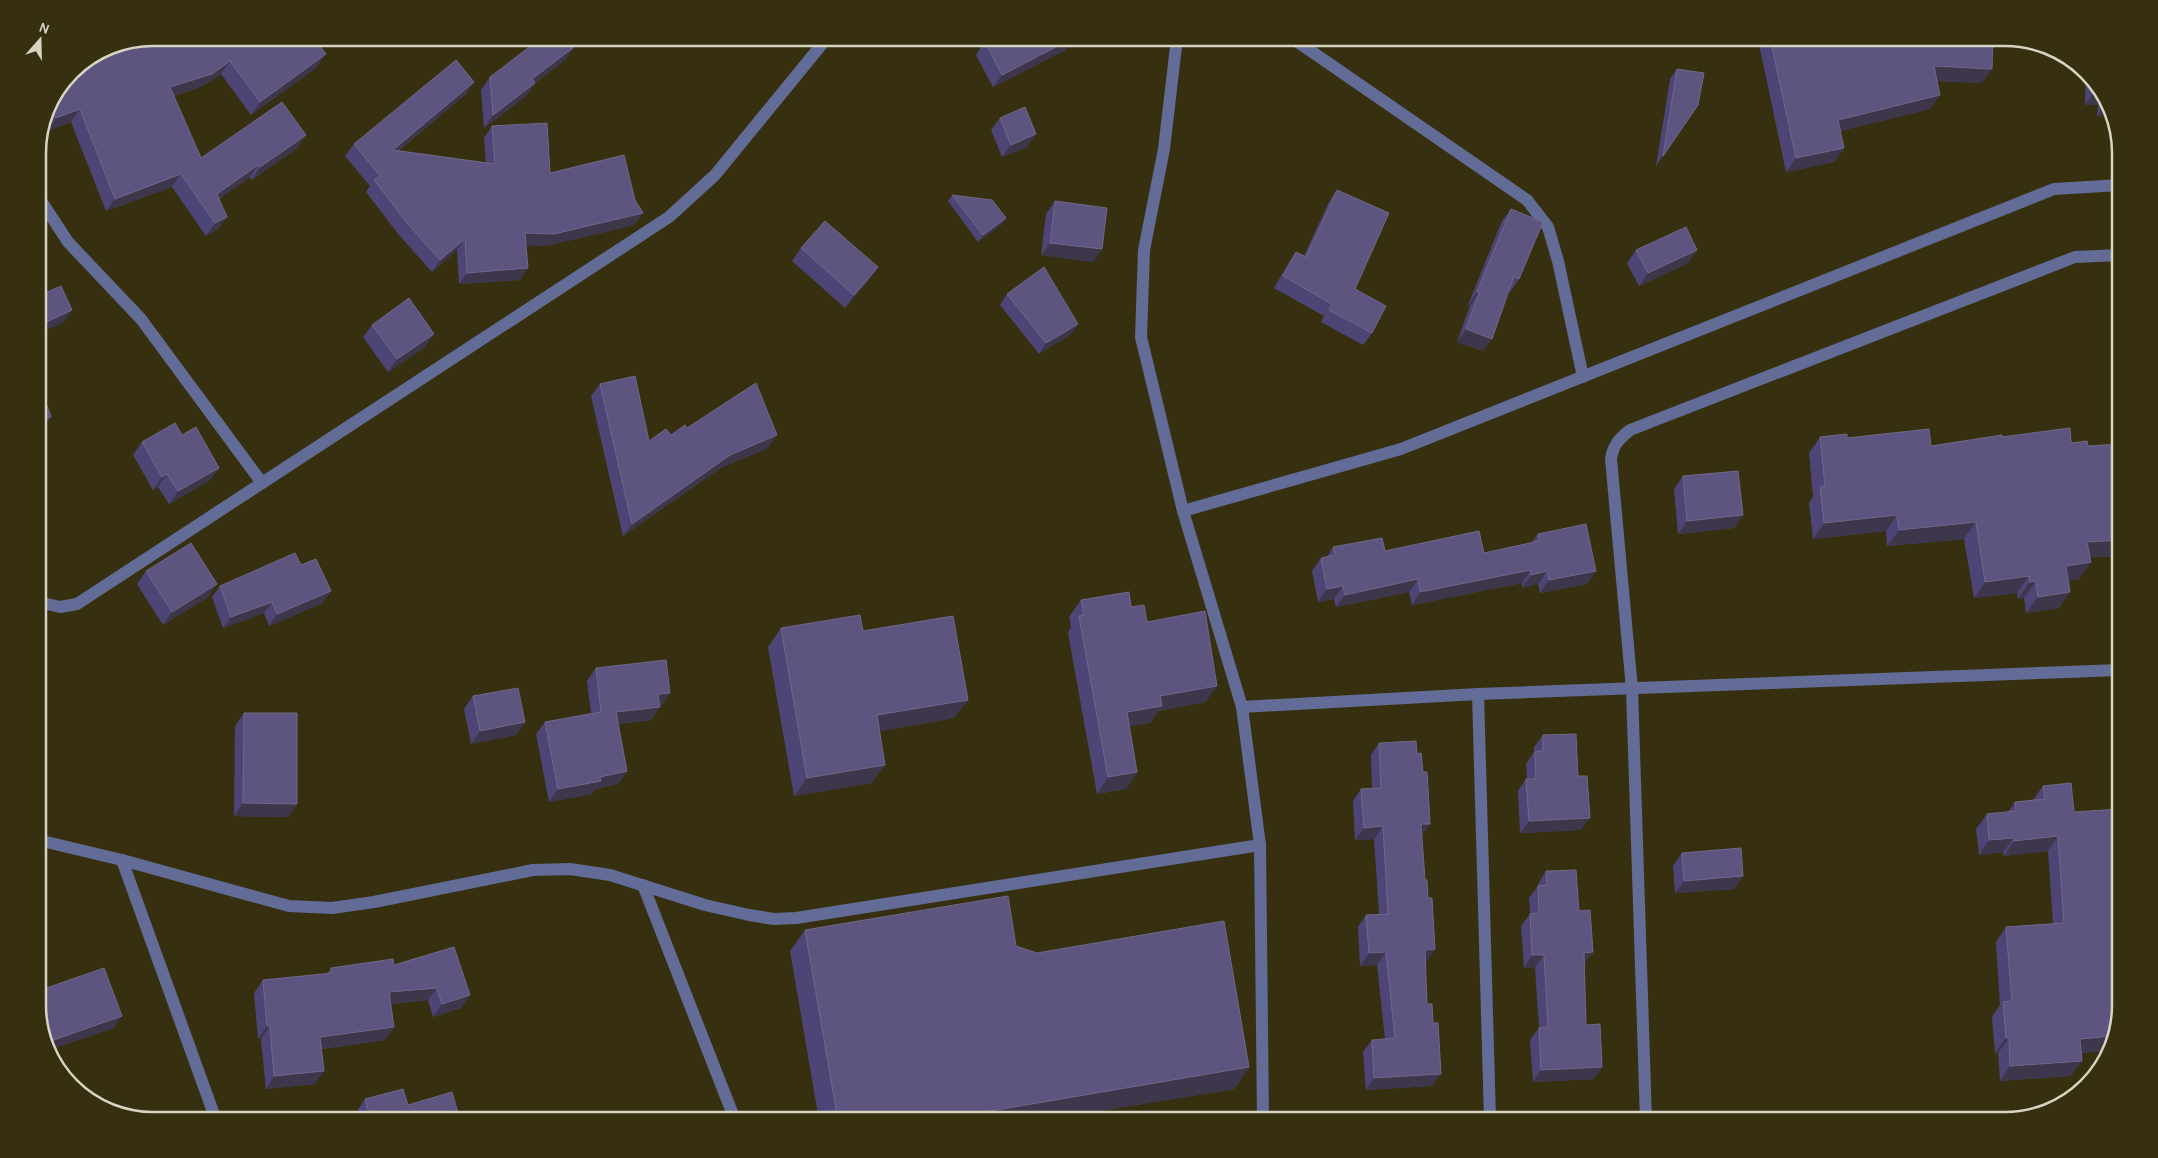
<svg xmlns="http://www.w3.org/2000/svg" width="2158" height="1158" viewBox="0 0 2158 1158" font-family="Karla,sans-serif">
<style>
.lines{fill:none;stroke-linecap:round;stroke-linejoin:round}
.minor{stroke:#626c97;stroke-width:12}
.wall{fill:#4e4577}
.shaded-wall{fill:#3e364b}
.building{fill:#5d547f;stroke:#706889}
.rim{fill:none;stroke:#d7d4c2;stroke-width:2.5}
</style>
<rect width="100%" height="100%" fill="#363011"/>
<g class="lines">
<g class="minor">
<polyline points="1177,38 1164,149 1144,250 1141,337 1183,511 1242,707 1260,845 1263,1120"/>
<polyline points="1292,38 1527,200 1548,227 1558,261 1583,377"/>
<polyline points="38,196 68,242 141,319 262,483"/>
<polyline points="1183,511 1401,449 2054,189 2120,185"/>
<polyline points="38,602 60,607 77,604 669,217 715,175 827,38"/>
<polyline points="1478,694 1490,1120"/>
<polyline points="1242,707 1478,694 2120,670"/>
<polyline points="38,840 122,860 289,906 332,908 374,902 533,870 570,869 610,875 705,905 749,915 774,919 796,918 1260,845"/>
<polyline points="122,860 216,1120"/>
<polyline points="643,885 735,1120"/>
<path d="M1646 1120 1632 689 1611 459C1613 445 1619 439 1630 430L2075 257 2120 255"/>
</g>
</g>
<g class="wall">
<polygon points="976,38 1073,38 1064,51 993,87 976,55 981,47"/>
<polygon points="1763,38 1993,38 1982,83 1937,81 1930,109 1840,131 1844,148 1834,162 1786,172 1759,44"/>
<polygon points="249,41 317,67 251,115 221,74 203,86 174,96 201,158 306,135 297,148 252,180 250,177 219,199 227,217 218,229 206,236 172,187 106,211 71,122 47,131 43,122 46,108 71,71"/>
<polygon points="574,47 565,60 535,83 526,96 484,128 481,90 490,77"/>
<polygon points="1677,69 1698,105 1656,166 1670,79"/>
<polygon points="2086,76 2101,89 2110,116 2097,116 2098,105 2085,105"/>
<polygon points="474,82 466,94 398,151 486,163 484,138 492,126 550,173 634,225 546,246 526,245 520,280 459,284 457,250 432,272 399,235 366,192 370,186 345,156 354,144"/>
<polygon points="1000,118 1027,147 1002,157 991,130"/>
<polygon points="1337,190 1355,289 1372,333 1363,345 1321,322 1324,316 1274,288 1288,264 1296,252 1304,256 1329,202"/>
<polygon points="952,195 1006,218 1001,225 978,242 948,201"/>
<polygon points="1055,201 1102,249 1093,262 1041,255 1046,214"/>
<polygon points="1511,209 1519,279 1510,292 1509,291 1483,351 1457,342 1470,306 1468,305 1502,221"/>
<polygon points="801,248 878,267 869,280 845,308 792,261"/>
<polygon points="1636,250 1697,250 1688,263 1639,286 1627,263"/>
<polygon points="1007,294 1078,324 1071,334 1039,354 1000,305"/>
<polygon points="372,325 425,347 388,372 363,337"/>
<polygon points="600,384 649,441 671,435 687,428 768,448 722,467 623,536 591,396"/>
<polygon points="182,435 219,468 210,480 169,504 158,487 153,490 133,455 142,442"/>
<polygon points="1820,437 1847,438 1931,446 2002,437 2071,443 2088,446 2120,444 2120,556 2090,557 2079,579 2069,580 2059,608 2026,613 2024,598 2018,599 2017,593 1974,598 1964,539 1887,546 1886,531 1813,539 1809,503 1813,497 1809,453"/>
<polygon points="1683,476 1743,515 1734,528 1678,534 1674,489"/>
<polygon points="1538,534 1587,584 1540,593 1538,584 1522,588 1522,583 1412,605 1409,592 1336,607 1334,599 1318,602 1312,571 1321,558 1327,557 1333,547 1385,551 1484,553 1531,543"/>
<polygon points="301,565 331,591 322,603 269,626 264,613 223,628 212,597 220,586"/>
<polygon points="146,571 208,597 163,625 137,584"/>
<polygon points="1081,600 1131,607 1217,686 1205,702 1158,711 1150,723 1129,726 1137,772 1126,789 1097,794 1068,633 1071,627 1069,617"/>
<polygon points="781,628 863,631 968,700 954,718 880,731 872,783 794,796 768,647"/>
<polygon points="596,668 670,693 661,706 660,706 651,720 618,724 627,771 618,784 595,789 592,794 549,802 536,734 545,722 591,713 587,681"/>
<polygon points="473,696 525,722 516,735 471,744 464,709"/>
<polygon points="244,713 288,817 234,816 235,726"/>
<polygon points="1543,735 1581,830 1520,833 1518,791 1526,779 1527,779 1526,764 1534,752 1534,747"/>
<polygon points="1379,743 1422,836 1427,962 1425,962 1427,1004 1432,1086 1366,1090 1363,1052 1372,1040 1385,1039 1377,965 1360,966 1358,927 1366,915 1379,914 1374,839 1355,840 1353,801 1361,789 1372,788 1371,755"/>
<polygon points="2043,786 2074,812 2120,1005 2115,1027 2113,1027 2113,1037 2103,1051 2081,1053 2071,1076 2000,1081 1998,1053 1995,1053 1992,1017 2000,1005 1996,942 2006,927 2053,924 2048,851 2004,856 2003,852 1979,855 1976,829 1987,814 2008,812 2015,802 2033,800"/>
<polygon points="1682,853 1743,876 1734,889 1675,893 1673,866"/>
<polygon points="1546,871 1579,911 1584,965 1586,1025 1602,1067 1594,1079 1533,1082 1530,1040 1539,1028 1535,967 1524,968 1521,926 1530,914 1529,898 1538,886 1538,884"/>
<polygon points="805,930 1016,946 1249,1067 1234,1089 1044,1120 819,1120 790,951"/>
<polygon points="454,947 461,1008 433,1017 428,1000 390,1004 394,1027 385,1040 322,1049 315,1084 266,1089 261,1039 258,1039 254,993 263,980 327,974 331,968 394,965"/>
<polygon points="365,1099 408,1105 460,1120 359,1120 357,1111"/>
</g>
<g class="shaded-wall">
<polygon points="1073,38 1064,51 993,87 1002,75"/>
<polygon points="574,47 565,60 523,92 532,79"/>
<polygon points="326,54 317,67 251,115 260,102"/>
<polygon points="230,61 221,74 203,86 161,100 170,87"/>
<polygon points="1934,66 1992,69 1982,83 1924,80"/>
<polygon points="474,82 466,94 384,162 393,150"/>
<polygon points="535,83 526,96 484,128 493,115"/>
<polygon points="2098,87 2101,89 2104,97 2098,105 2085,105"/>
<polygon points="1940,95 1930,109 1828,134 1838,120"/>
<polygon points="2106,103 2110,116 2097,116"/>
<polygon points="80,109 71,122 47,131 56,118"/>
<polygon points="1036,134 1027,147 1002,157 1011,145"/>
<polygon points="306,135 297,148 252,180 260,167"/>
<polygon points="1844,148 1834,162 1786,172 1796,158"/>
<polygon points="258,165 250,177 208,207 217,194"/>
<polygon points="181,174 172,187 106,211 115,199"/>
<polygon points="643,213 634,225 546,246 517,245 525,233"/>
<polygon points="227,217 218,229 206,236 215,223"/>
<polygon points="1006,218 1001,225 978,242 983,235"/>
<polygon points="465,239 457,250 432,272 440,260"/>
<polygon points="1050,243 1102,249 1093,262 1041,255"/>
<polygon points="1697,250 1688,263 1639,286 1648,273"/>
<polygon points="878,267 869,280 845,308 854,295"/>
<polygon points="528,268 520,280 459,284 467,273"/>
<polygon points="1477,292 1479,293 1470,306 1468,305"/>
<polygon points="72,310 64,322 38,334 38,326"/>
<polygon points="1078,324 1071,334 1039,354 1046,343"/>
<polygon points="1466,329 1492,339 1483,351 1457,342"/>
<polygon points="434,334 425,347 388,372 397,359"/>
<polygon points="51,417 42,429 38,431 38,422"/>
<polygon points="777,435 768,448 722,467 623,536 632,524 730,455"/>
<polygon points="219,468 210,480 169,504 178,491"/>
<polygon points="167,474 158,487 153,490 162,477"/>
<polygon points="1743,515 1734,528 1678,534 1687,521"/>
<polygon points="1897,515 1886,531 1813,539 1824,523"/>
<polygon points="1976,522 1964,539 1887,546 1899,530"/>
<polygon points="2120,540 2120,556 2076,558 2087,542"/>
<polygon points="2091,562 2079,579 2055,583 2066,566"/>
<polygon points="1531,570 1522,583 1412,605 1420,592"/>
<polygon points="1547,571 1538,584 1522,588 1531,575"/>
<polygon points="1596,571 1587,584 1540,593 1549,580"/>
<polygon points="2029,576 2017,593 1974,598 1985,582"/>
<polygon points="1418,579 1409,592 1336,607 1345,595"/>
<polygon points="2036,581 2024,598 2018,599 2030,582"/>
<polygon points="217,584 208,597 163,625 172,612"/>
<polygon points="1343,586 1334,599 1318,602 1327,589"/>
<polygon points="331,591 322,603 269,626 277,614"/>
<polygon points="2070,592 2059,608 2026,613 2038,597"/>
<polygon points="272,602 264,613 223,628 231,617"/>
<polygon points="1217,686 1205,702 1158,711 1150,723 1115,729 1127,712 1160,696"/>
<polygon points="670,693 661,706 649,707 658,694"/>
<polygon points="968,700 954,718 864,734 877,715"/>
<polygon points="660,707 651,720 607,725 616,712"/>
<polygon points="525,722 516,735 471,744 480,731"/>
<polygon points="885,765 872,783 794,796 807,778"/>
<polygon points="627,771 618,784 595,789 592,794 549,802 558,789 600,777"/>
<polygon points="1137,772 1126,789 1097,794 1108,777"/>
<polygon points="243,803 297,804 288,817 234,816"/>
<polygon points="1590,818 1581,830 1520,833 1529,821"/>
<polygon points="1421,824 1430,824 1422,836"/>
<polygon points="1383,826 1374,839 1355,840 1364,828"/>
<polygon points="2058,836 2048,851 2004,856 2014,841"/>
<polygon points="2014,838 2003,852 1979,855 1989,840"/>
<polygon points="1743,876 1734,889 1675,893 1684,881"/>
<polygon points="1435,949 1427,962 1416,962 1425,950"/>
<polygon points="1386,952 1377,965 1360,966 1369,953"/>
<polygon points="1593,952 1584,965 1584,953"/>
<polygon points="1532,955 1544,955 1535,967 1524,968"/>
<polygon points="437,988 428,1000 380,1005 389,992"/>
<polygon points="470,995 461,1008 433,1017 442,1004"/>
<polygon points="2119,1012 2115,1027 2101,1027 2112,1013"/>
<polygon points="122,1016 114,1028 50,1050 48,1042"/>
<polygon points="267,1026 270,1026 261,1039 258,1039"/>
<polygon points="394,1027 385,1040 311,1050 320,1037"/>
<polygon points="2113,1036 2103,1051 2070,1054 2080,1039"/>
<polygon points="2006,1038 2009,1038 1998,1053 1995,1053"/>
<polygon points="2082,1061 2071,1076 2000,1081 2010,1066"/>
<polygon points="1249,1067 1234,1089 1044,1120 968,1120 973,1114"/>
<polygon points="1602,1067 1594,1079 1533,1082 1541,1070"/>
<polygon points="324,1071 315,1084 266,1089 274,1076"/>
<polygon points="1441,1074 1432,1086 1366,1090 1374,1078"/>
</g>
<g class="building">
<polygon points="153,38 246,38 249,41 253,38 314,38 326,54 260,102 230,61 212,74 170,87 201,158 282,102 306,135 260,167 258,165 217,194 227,217 215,223 181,174 115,199 80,109 56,118 50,103 71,71 109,46"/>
<polygon points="541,38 568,38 574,47 532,79 535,83 493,115 490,77"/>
<polygon points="992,38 1073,38 1002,75 985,42"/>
<polygon points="1770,38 1993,38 1992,69 1934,66 1940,95 1838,120 1844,148 1796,158"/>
<polygon points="456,60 474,82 393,150 495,164 492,126 547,123 550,173 624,155 635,200 643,213 554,234 525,233 528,268 467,273 465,239 440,260 407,223 374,180 380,176 354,144"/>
<polygon points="1677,69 1704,73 1698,105 1663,156"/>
<polygon points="1025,107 1036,134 1011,145 1000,118"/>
<polygon points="1337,190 1389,213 1355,289 1386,306 1372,333 1329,310 1332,304 1283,276 1296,252 1306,257"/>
<polygon points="952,195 992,200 1006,218 983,235"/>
<polygon points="1055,201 1107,208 1102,249 1050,243"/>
<polygon points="1511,209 1543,222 1519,279 1514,276 1492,339 1466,329 1479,293 1477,292"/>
<polygon points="825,221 878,267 854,295 801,248"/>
<polygon points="1686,227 1697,250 1648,273 1636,250"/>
<polygon points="1044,267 1078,324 1046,343 1007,294"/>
<polygon points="61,286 72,310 38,326 38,296"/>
<polygon points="409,298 434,334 397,359 372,325"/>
<polygon points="635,376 649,441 666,429 671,435 685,425 687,428 756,383 777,435 730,455 632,524 600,384"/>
<polygon points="38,381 51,417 38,422"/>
<polygon points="175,423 182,435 196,427 219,468 178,491 167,474 162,477 142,442"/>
<polygon points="2070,428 2071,443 2087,441 2088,446 2120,444 2120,540 2087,542 2091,562 2066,566 2070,592 2038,597 2036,581 2030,582 2029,576 1985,582 1976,522 1899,530 1897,515 1824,523 1820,487 1825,486 1820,437 1847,434 1847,438 1929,429 1931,446 2002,435 2002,437"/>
<polygon points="1738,471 1743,515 1687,521 1683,476"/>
<polygon points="1586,524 1596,571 1549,580 1547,571 1531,575 1531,570 1420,592 1418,579 1345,595 1343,586 1327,589 1321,558 1335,555 1333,547 1382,538 1385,551 1479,531 1484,553 1539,541 1538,534"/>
<polygon points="191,543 217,584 172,612 146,571"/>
<polygon points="295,553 301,565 316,559 331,591 277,614 272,602 231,617 220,586"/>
<polygon points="1129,592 1131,607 1144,605 1147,622 1205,611 1217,686 1160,696 1162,706 1127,712 1137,772 1108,777 1079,616 1084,615 1081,600"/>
<polygon points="860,615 863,631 953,616 968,700 877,715 885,765 807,778 781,628"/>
<polygon points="666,660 670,693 658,694 660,707 616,712 627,771 600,777 601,781 558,789 545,722 601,712 596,668"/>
<polygon points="518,688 525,722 480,731 473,696"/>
<polygon points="244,713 297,713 297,804 243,803"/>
<polygon points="1576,734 1578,776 1587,776 1590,818 1529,821 1526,779 1536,779 1535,752 1543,751 1543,735"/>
<polygon points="1416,741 1417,754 1421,753 1423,772 1427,772 1430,824 1421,824 1425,880 1427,880 1428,898 1432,898 1435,949 1425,950 1427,1004 1432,1004 1433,1023 1438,1023 1441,1074 1374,1078 1372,1040 1395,1038 1386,952 1369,953 1366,915 1388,914 1383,826 1364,828 1361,789 1381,788 1379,743"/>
<polygon points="2071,783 2074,812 2120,809 2120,1005 2119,1012 2112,1013 2113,1036 2080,1039 2082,1061 2010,1066 2009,1038 2006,1038 2003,1002 2012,1001 2006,927 2064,923 2058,836 2014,841 2014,838 1989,840 1987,814 2016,811 2015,802 2045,799 2043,786"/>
<polygon points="1741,848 1743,876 1684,881 1682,853"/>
<polygon points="1576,870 1579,911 1590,910 1593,952 1584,953 1586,1025 1600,1024 1602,1067 1541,1070 1539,1028 1548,1027 1544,955 1532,955 1530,914 1539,913 1538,886 1547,885 1546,871"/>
<polygon points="1008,896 1016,946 1037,953 1224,921 1249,1067 973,1114 974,1120 838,1120 805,930"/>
<polygon points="454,947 470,995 442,1004 437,988 389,992 394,1027 320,1037 324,1071 274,1076 270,1026 267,1026 263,980 332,973 331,968 393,959 394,965"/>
<polygon points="104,968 122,1016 48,1042 38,1013 38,991"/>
<polygon points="403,1089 408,1105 452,1092 460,1120 371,1120 365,1099"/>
</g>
<path d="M0 0H2158V1158H0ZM153 46H2005A107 107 0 0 1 2112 153V1005A107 107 0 0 1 2005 1112H153A107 107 0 0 1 46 1005V153A107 107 0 0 1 153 46Z" fill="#363011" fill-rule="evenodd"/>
<path class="rim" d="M153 46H2005A107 107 0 0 1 2112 153V1005A107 107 0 0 1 2005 1112H153A107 107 0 0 1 46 1005V153A107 107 0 0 1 153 46Z"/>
<g transform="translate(40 40) rotate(20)" stroke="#363011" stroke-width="4" paint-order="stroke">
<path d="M0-4L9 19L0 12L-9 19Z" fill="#d7d4c2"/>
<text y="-8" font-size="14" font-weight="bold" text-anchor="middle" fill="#d7d4c2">N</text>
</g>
</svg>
